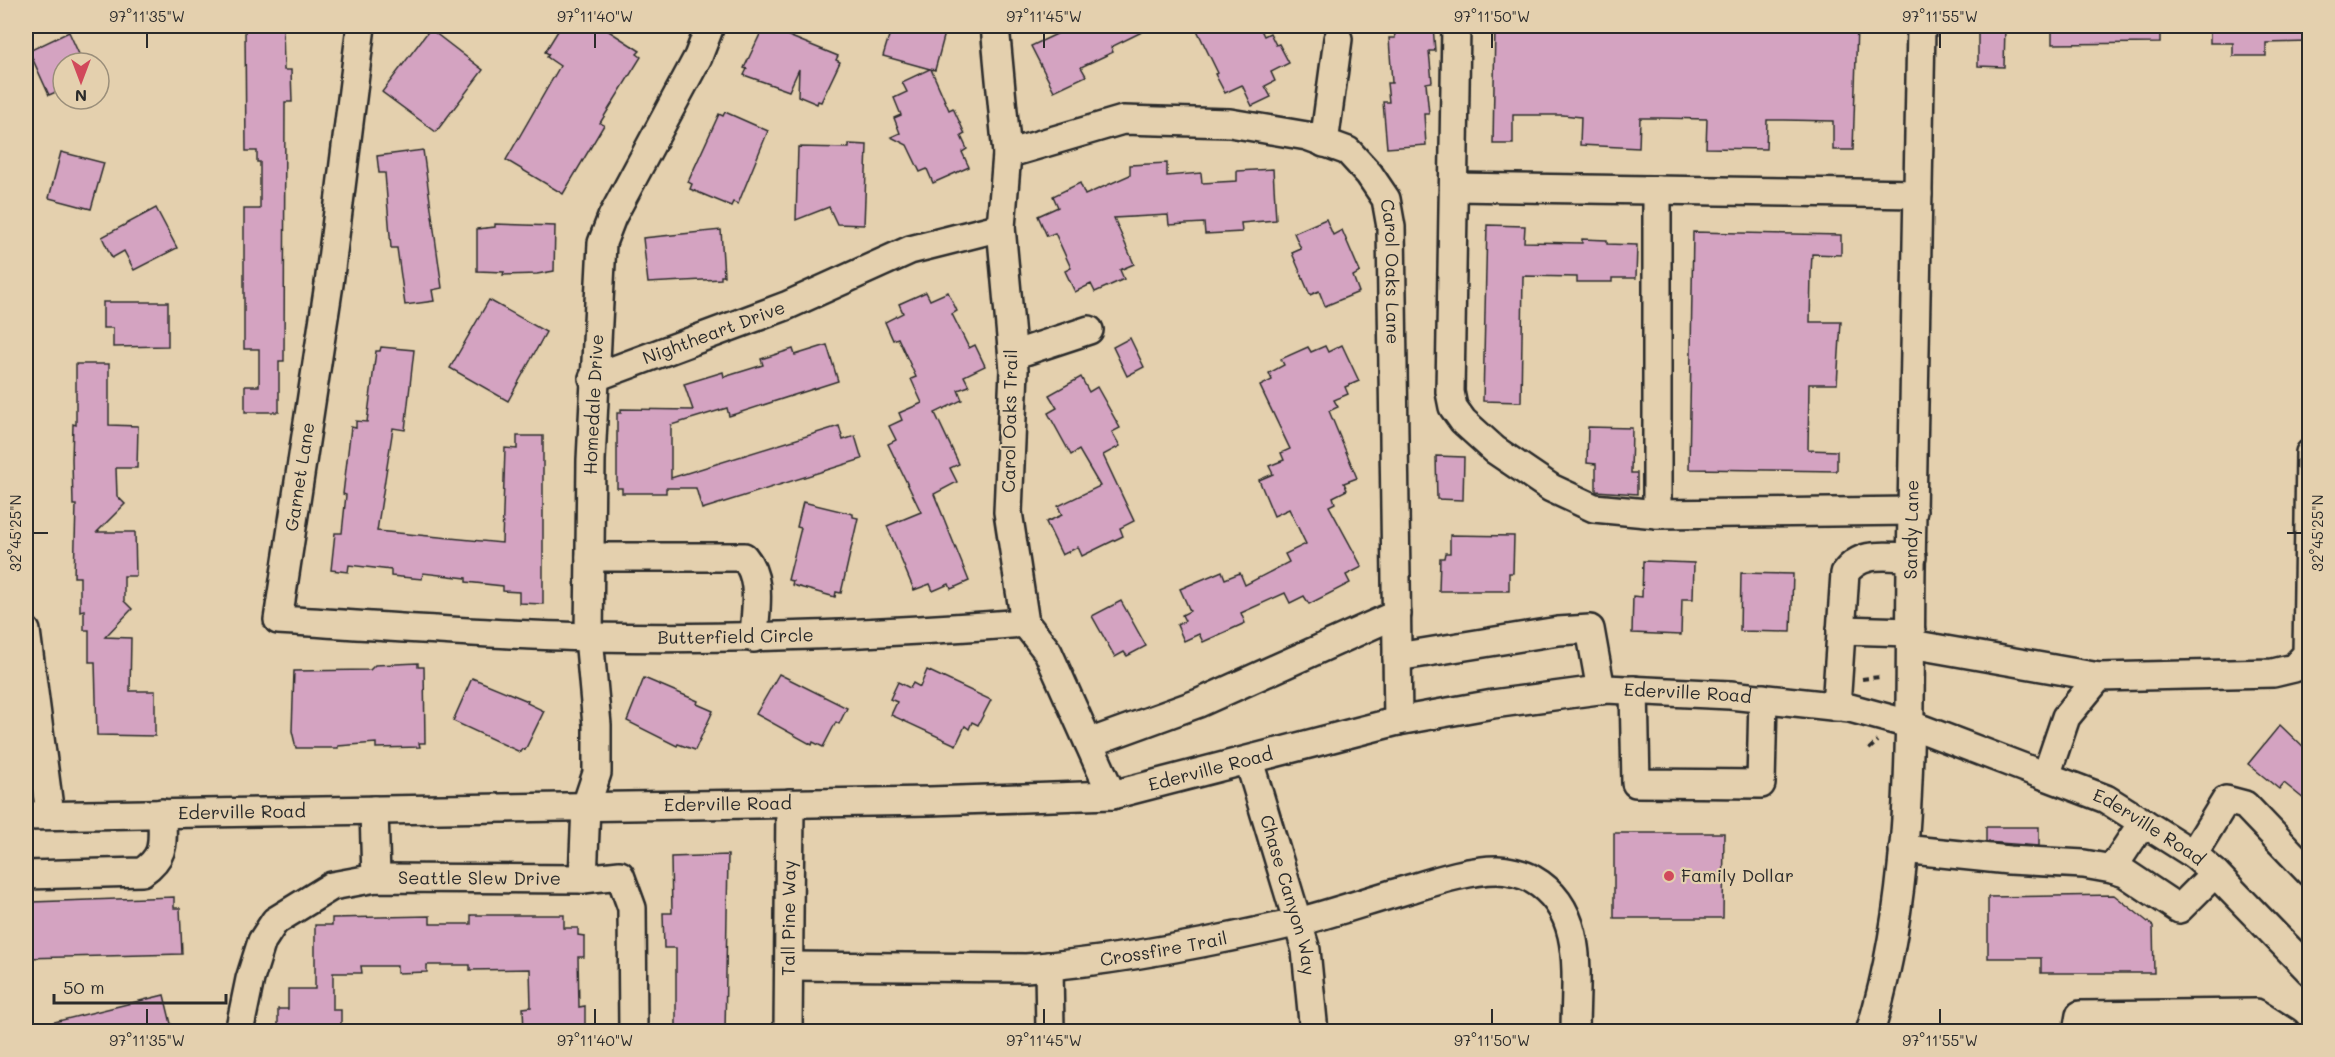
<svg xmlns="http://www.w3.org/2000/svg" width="2335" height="1057" viewBox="0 0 2335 1057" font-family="Mali,sans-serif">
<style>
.building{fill:#d4a3c1;stroke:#2b2b2b;stroke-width:1.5}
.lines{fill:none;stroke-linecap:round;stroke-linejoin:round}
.minor-casing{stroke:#2b2b2b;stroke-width:32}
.path{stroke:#2b2b2b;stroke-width:4;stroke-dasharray:6 4.5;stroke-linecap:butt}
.minor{stroke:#e4d0ae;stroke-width:27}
.ticks{fill:none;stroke:#2b2b2b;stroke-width:2}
.poi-dot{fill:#d1495b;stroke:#e4d0ae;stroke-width:2}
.labels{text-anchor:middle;stroke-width:4.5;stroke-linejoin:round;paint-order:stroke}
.street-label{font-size:18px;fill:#2b2b2b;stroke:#e4d0ae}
.poi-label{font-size:18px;fill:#2b2b2b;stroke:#e4d0ae;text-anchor:start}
.neatline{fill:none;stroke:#2b2b2b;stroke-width:2}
.ticks-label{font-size:15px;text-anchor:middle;fill:#2b2b2b}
</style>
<rect width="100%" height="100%" fill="#e4d0ae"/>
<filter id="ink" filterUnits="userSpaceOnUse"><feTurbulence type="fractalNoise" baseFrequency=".0167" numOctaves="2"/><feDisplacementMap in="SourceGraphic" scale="12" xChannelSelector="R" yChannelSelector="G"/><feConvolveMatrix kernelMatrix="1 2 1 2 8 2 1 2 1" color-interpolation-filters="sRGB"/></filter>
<g filter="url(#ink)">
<g class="building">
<polygon points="245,26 283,26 284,70 291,70 292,102 285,102 284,361 279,361 279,412 245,412 245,386 259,386 259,349 244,349 244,209 260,209 260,162 257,162 257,151 246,151"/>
<polygon points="561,26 601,26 640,51 637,54 641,57 600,123 604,125 563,194 506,160 560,66 547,57 549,54 545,52"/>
<polygon points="764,26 838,56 836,60 840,62 821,102 818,101 817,104 798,96 799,69 789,91 744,75 747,69 744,68"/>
<polygon points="892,26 936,26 935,30 945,33 935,70 931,69 949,110 953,108 965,134 961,136 967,149 962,152 969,167 933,183 927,169 920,172 907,145 891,137 900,133 894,118 901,115 894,98 907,92 902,82 930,69 883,56"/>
<polygon points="1061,26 1154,26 1111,47 1113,52 1081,67 1086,76 1054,91 1031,46 1063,31"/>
<polygon points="1195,26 1259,26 1264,36 1270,33 1276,45 1279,44 1289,63 1271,72 1275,81 1265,86 1271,97 1252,106 1242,85 1225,93 1215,74 1218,73"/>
<polygon points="1394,26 1433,26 1435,51 1429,51 1432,82 1426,83 1429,114 1424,114 1426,145 1387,148 1383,102 1389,102 1387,83 1392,83 1389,38 1395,38"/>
<polygon points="1495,26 1857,26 1853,150 1833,150 1833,121 1785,120 1767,120 1766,149 1706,148 1707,119 1658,118 1640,118 1639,148 1580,145 1581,117 1563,115 1513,115 1513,144 1493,144"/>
<polygon points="1978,26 2005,26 2004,67 1978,66"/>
<polygon points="2052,26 2160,26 2160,43 2052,44"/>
<polygon points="2210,26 2309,26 2309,42 2266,43 2266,56 2233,56 2233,43 2210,43"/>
<polygon points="430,29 483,70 436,132 382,92"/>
<polygon points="69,32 83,63 63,63 63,89 49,95 29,51"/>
<polygon points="725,112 768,131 738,204 733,202 731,206 690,189 692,184 688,182 719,114 723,116"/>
<polygon points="849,144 867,145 864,225 837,224 829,207 796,220 798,147 849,148"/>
<polygon points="423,150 442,288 432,290 434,301 405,305 397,248 391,248 385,173 379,173 377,156"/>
<polygon points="61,152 104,163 91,209 49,198"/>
<polygon points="1167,163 1167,176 1201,173 1202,183 1237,181 1237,171 1273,169 1276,220 1241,223 1242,232 1205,234 1204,223 1169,225 1168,215 1114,218 1134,264 1120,270 1124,279 1095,292 1091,284 1075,292 1065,271 1071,268 1055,233 1047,236 1038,216 1058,207 1053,196 1080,183 1085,195 1130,175 1130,165"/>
<polygon points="156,208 177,248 134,270 124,251 112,258 102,237"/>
<polygon points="1326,219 1333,235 1342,230 1360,272 1353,276 1359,292 1325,306 1319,291 1310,295 1292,253 1301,249 1294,233"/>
<polygon points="495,224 555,226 554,271 537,274 503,275 504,272 477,271 477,229 495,227"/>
<polygon points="1487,225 1525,226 1524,242 1582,243 1582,239 1607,240 1607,244 1637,245 1636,278 1612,278 1612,282 1577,282 1577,277 1523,276 1521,402 1483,401"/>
<polygon points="721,230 724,276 721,276 721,279 648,283 643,238"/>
<polygon points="1693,232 1841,235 1841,255 1812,254 1811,273 1810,322 1841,322 1837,384 1809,384 1808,450 1837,451 1837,471 1689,469"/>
<polygon points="926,292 930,300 948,292 957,311 952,314 969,348 975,345 985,366 964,376 969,386 958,390 962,400 935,413 959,464 950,468 957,482 934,494 969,581 951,589 949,584 933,591 930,584 914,590 887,526 921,512 888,444 896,440 889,426 902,420 899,413 922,403 911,379 916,377 898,338 893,340 885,322 903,313 899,304"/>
<polygon points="489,300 546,332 508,401 450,368"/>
<polygon points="103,302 168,302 168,346 113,347 113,328 103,328"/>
<polygon points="1130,338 1144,367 1127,376 1113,347"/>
<polygon points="827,345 838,381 729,416 727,408 671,425 671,478 839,426 843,440 855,436 862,459 702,509 696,488 666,488 666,493 622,493 622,488 617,488 617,413 621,413 621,409 693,410 684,384 723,372 724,377 763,365 761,359 793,349 795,355"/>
<polygon points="1342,345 1359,381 1345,387 1348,394 1334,400 1338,407 1329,411 1357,478 1344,483 1347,490 1333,497 1335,503 1329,506 1362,567 1346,575 1350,583 1309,604 1304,596 1290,603 1285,593 1241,613 1245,623 1203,642 1199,634 1184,641 1177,625 1185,621 1182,615 1190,611 1180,589 1222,571 1225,579 1240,573 1245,585 1289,562 1285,554 1306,544 1289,509 1274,516 1259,480 1273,474 1269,466 1284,460 1281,453 1290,449 1260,386 1272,380 1269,373 1284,365 1281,359 1308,347 1311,352 1325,346 1328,352"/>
<polygon points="381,347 414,350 405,430 393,428 377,531 502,543 505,448 517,449 517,436 543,436 543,604 519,603 519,592 503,591 503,586 466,582 466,578 423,573 422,579 391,576 391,570 349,565 348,572 331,570 335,533 342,533 346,495 343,494 351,427 356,428 356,421 367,422 376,351 380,351"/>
<polygon points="76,364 109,364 109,425 138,426 137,468 116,468 117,496 125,504 97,532 135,532 136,576 124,576 124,601 132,609 105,637 131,638 130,691 155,691 155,736 97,735 95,662 89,662 89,630 84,630 84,610 80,611 80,577 74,577 76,505 73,505 72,459 73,424 76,425"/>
<polygon points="1081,377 1089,392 1097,387 1120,428 1112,432 1120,446 1103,455 1134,521 1120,528 1123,536 1082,556 1078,547 1062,555 1046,522 1062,515 1058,506 1100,486 1079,450 1071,455 1048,413 1057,408 1049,395"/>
<polygon points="1588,427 1632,428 1631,473 1637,473 1637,494 1596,491 1596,464 1587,463"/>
<polygon points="1436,456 1464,457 1463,500 1437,499"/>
<polygon points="803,502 853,514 853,517 858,518 841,593 836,592 835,597 792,585 793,581 788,580 801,528 797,527"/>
<polygon points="1450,535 1514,536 1513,573 1509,573 1509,591 1439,591 1440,558 1444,558 1445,553 1450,553"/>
<polygon points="1643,561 1694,563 1693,599 1682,599 1681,635 1632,633 1633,596 1642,597"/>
<polygon points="1741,573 1793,574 1791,632 1740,631"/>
<polygon points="1121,601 1146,646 1127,656 1124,652 1115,657 1092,616"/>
<polygon points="418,663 418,667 424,667 425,743 419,743 420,747 376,748 376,743 338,746 338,748 296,748 292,731 294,671 370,670 375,665"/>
<polygon points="927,670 991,700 978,725 972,722 969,729 965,726 956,745 891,715 897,702 890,699 898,682 910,688 913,683 920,687"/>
<polygon points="779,674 847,708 839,724 836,722 823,747 813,742 812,745 756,714"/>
<polygon points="472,678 528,701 527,703 544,711 525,750 522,749 520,752 453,721"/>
<polygon points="644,678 698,701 697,704 713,711 695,750 678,744 677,746 627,721"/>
<polygon points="2280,725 2310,754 2310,804 2284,783 2279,789 2248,764"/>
<polygon points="1986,827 2039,827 2039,846 1986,842"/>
<polygon points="1614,833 1724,833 1723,918 1614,918"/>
<polygon points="728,855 725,1032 676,1032 676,948 664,948 663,913 672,913 671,857"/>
<polygon points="2114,895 2153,926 2154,973 2041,973 2041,958 1988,958 1988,897"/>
<polygon points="174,897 174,908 180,908 182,954 26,958 26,912 32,911 32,902"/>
<polygon points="471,915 564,915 564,928 578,928 578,935 584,936 584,957 578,957 579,1007 585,1006 585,1032 524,1032 523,1008 531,1007 530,969 470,970 470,965 427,965 427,972 397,973 397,966 361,966 362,973 333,973 333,1010 341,1010 341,1032 278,1032 278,1009 288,1009 288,989 315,989 315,925 332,925 332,918 430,916 430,924 471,924"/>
<polygon points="164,995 173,1032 47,1032 46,1024"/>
</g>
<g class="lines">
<defs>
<g id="minor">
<path id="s1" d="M361 26 329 284 278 620C382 626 487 635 591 637 736 640 880 634 1025 623"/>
<polyline points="995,26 1007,154 1001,227 1014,370 1008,512 1025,623 1048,652 1112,795"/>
<polyline points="1456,26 1450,392 1453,407 1463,421 1495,450 1551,488 1594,508 1657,514 1913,511"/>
<polyline points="1324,143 1338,39"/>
<path id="s2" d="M1007 154 1123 120 1230 123 1307 136 1348 151 1369 174 1386 199 1391 227 1398 721"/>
<polyline points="1454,187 1918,194"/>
<polyline points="1013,355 1089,330"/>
<path id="s3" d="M593 378 786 306 910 250 1001 227"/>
<polyline points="1657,514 1657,190"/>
<path d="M590 557H744C763 580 755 609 754 638"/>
<polyline points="1841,630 1911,632"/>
<polyline points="26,631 50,815"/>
<polyline points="1911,644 2099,677 2273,673 2294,668 2307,654 2310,453"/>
<polyline points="1397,657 1558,631 1590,629 1601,690"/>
<polyline points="1634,690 1636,783 1761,784 1763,698"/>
<path d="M1836 707 1845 573C1862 550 1886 557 1912 557"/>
<polyline points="1089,743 1199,703 1397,614"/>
<path id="s4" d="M1249 761 1306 950 1314 1032"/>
<polyline points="2046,776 2066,717 2099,677"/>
<polyline points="374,810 376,878"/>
<path id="s5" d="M26 816 930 801 1112 795 1398 721 1493 704 1606 689 1730 695 1850 708 1909 724 2106 799 2193 854 2215 873 2310 971"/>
<polyline points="1903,849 2009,860 2084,864 2112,869 2125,873 2179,909 2215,873"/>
<polyline points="2193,854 2226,800 2245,805 2310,873"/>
<polyline points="2112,869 2143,822"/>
<path d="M26 875 142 872C167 855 162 841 162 813"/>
<path id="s6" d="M583 879 586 806 597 773V725L589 637 591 460 602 243 612 217 698 57 710 26"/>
<path id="s7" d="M789 966 1026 968C1109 962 1192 946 1273 928 1320 918 1366 901 1413 888 1439 880 1470 870 1497 870 1506 870 1524 874 1532 879 1587 910 1575 978 1575 1032"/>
<polyline points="1049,966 1050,1032"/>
<path id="s8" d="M239 1032 250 979 262 941 275 921 332 886 376 878 583 879 620 875 632 908 633 1032"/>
<path id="s9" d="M788 1032 790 803"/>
<path id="s10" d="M1870 1032C1916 885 1909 720 1911 568 1914 387 1918 206 1921 26"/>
<polyline points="2077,1032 2080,1015 2256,1013 2286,1032"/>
</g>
</defs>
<use href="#minor" class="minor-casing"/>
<g class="path">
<polyline points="1862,679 1880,677"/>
<polyline points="1869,749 1878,741"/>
</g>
<use href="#minor" class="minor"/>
</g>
</g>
<path class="ticks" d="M147 33V48M595 33V48M1044 33V48M1492 33V48M1940 33V48M33 533H48M2287 533H2302M147 1009V1024M595 1009V1024M1044 1009V1024M1492 1009V1024M1940 1009V1024"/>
<circle class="poi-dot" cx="1669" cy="876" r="6"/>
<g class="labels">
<g class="street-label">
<text dy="6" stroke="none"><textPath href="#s2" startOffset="484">Carol Oaks Lane</textPath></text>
<text dy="6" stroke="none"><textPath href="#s3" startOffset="129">Nightheart Drive</textPath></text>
<text dy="6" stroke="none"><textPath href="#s6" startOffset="477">Homedale Drive</textPath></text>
<text transform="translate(1010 421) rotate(-89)" y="6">Carol Oaks Trail</text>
<text transform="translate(300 477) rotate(-81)" y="6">Garnet Lane</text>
<text dy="6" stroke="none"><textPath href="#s10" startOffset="506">Sandy Lane</textPath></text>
<text dy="6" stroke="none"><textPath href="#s1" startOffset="1058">Butterfield Circle</textPath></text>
<text dy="6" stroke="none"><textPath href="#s5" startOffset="1674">Ederville Road</textPath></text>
<text dy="6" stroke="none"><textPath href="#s5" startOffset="1188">Ederville Road</textPath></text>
<text dy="6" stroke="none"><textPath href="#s5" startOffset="702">Ederville Road</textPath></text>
<text dy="6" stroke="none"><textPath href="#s5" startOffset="216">Ederville Road</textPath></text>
<text dy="6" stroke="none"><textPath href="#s5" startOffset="2160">Ederville Road</textPath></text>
<text dy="6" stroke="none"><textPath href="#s8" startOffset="333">Seattle Slew Drive</textPath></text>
<text dy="6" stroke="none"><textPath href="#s4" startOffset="140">Chase Canyon Way</textPath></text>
<text dy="6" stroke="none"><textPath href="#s9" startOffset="114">Tall Pine Way</textPath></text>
<text dy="6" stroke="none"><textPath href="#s7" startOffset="376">Crossfire Trail</textPath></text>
</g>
<g class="poi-label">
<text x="1681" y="882">Family Dollar</text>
</g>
</g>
<rect width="2335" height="1057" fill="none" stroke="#e4d0ae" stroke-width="66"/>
<g transform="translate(81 81) rotate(180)"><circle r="28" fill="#e4d0ae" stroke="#9a8e7a" stroke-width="1.5"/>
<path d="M0-4.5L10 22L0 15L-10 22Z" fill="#d1495b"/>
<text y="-9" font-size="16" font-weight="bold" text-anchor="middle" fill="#2b2b2b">N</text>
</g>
<path d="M54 994v9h172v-9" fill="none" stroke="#2b2b2b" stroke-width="3"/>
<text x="63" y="994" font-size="18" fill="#2b2b2b" stroke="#e4d0ae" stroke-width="4.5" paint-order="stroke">50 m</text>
<rect x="33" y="33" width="2269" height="991" class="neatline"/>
<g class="ticks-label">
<text x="147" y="22">97°11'35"W</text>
<text x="595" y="22">97°11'40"W</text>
<text x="1044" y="22">97°11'45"W</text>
<text x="1492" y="22">97°11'50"W</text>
<text x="1940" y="22">97°11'55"W</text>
<text transform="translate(2318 533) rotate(-90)" y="5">32°45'25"N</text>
<text transform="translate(16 533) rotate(-90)" y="5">32°45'25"N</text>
<text x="147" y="1046">97°11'35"W</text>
<text x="595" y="1046">97°11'40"W</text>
<text x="1044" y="1046">97°11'45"W</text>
<text x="1492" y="1046">97°11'50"W</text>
<text x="1940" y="1046">97°11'55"W</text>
</g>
</svg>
